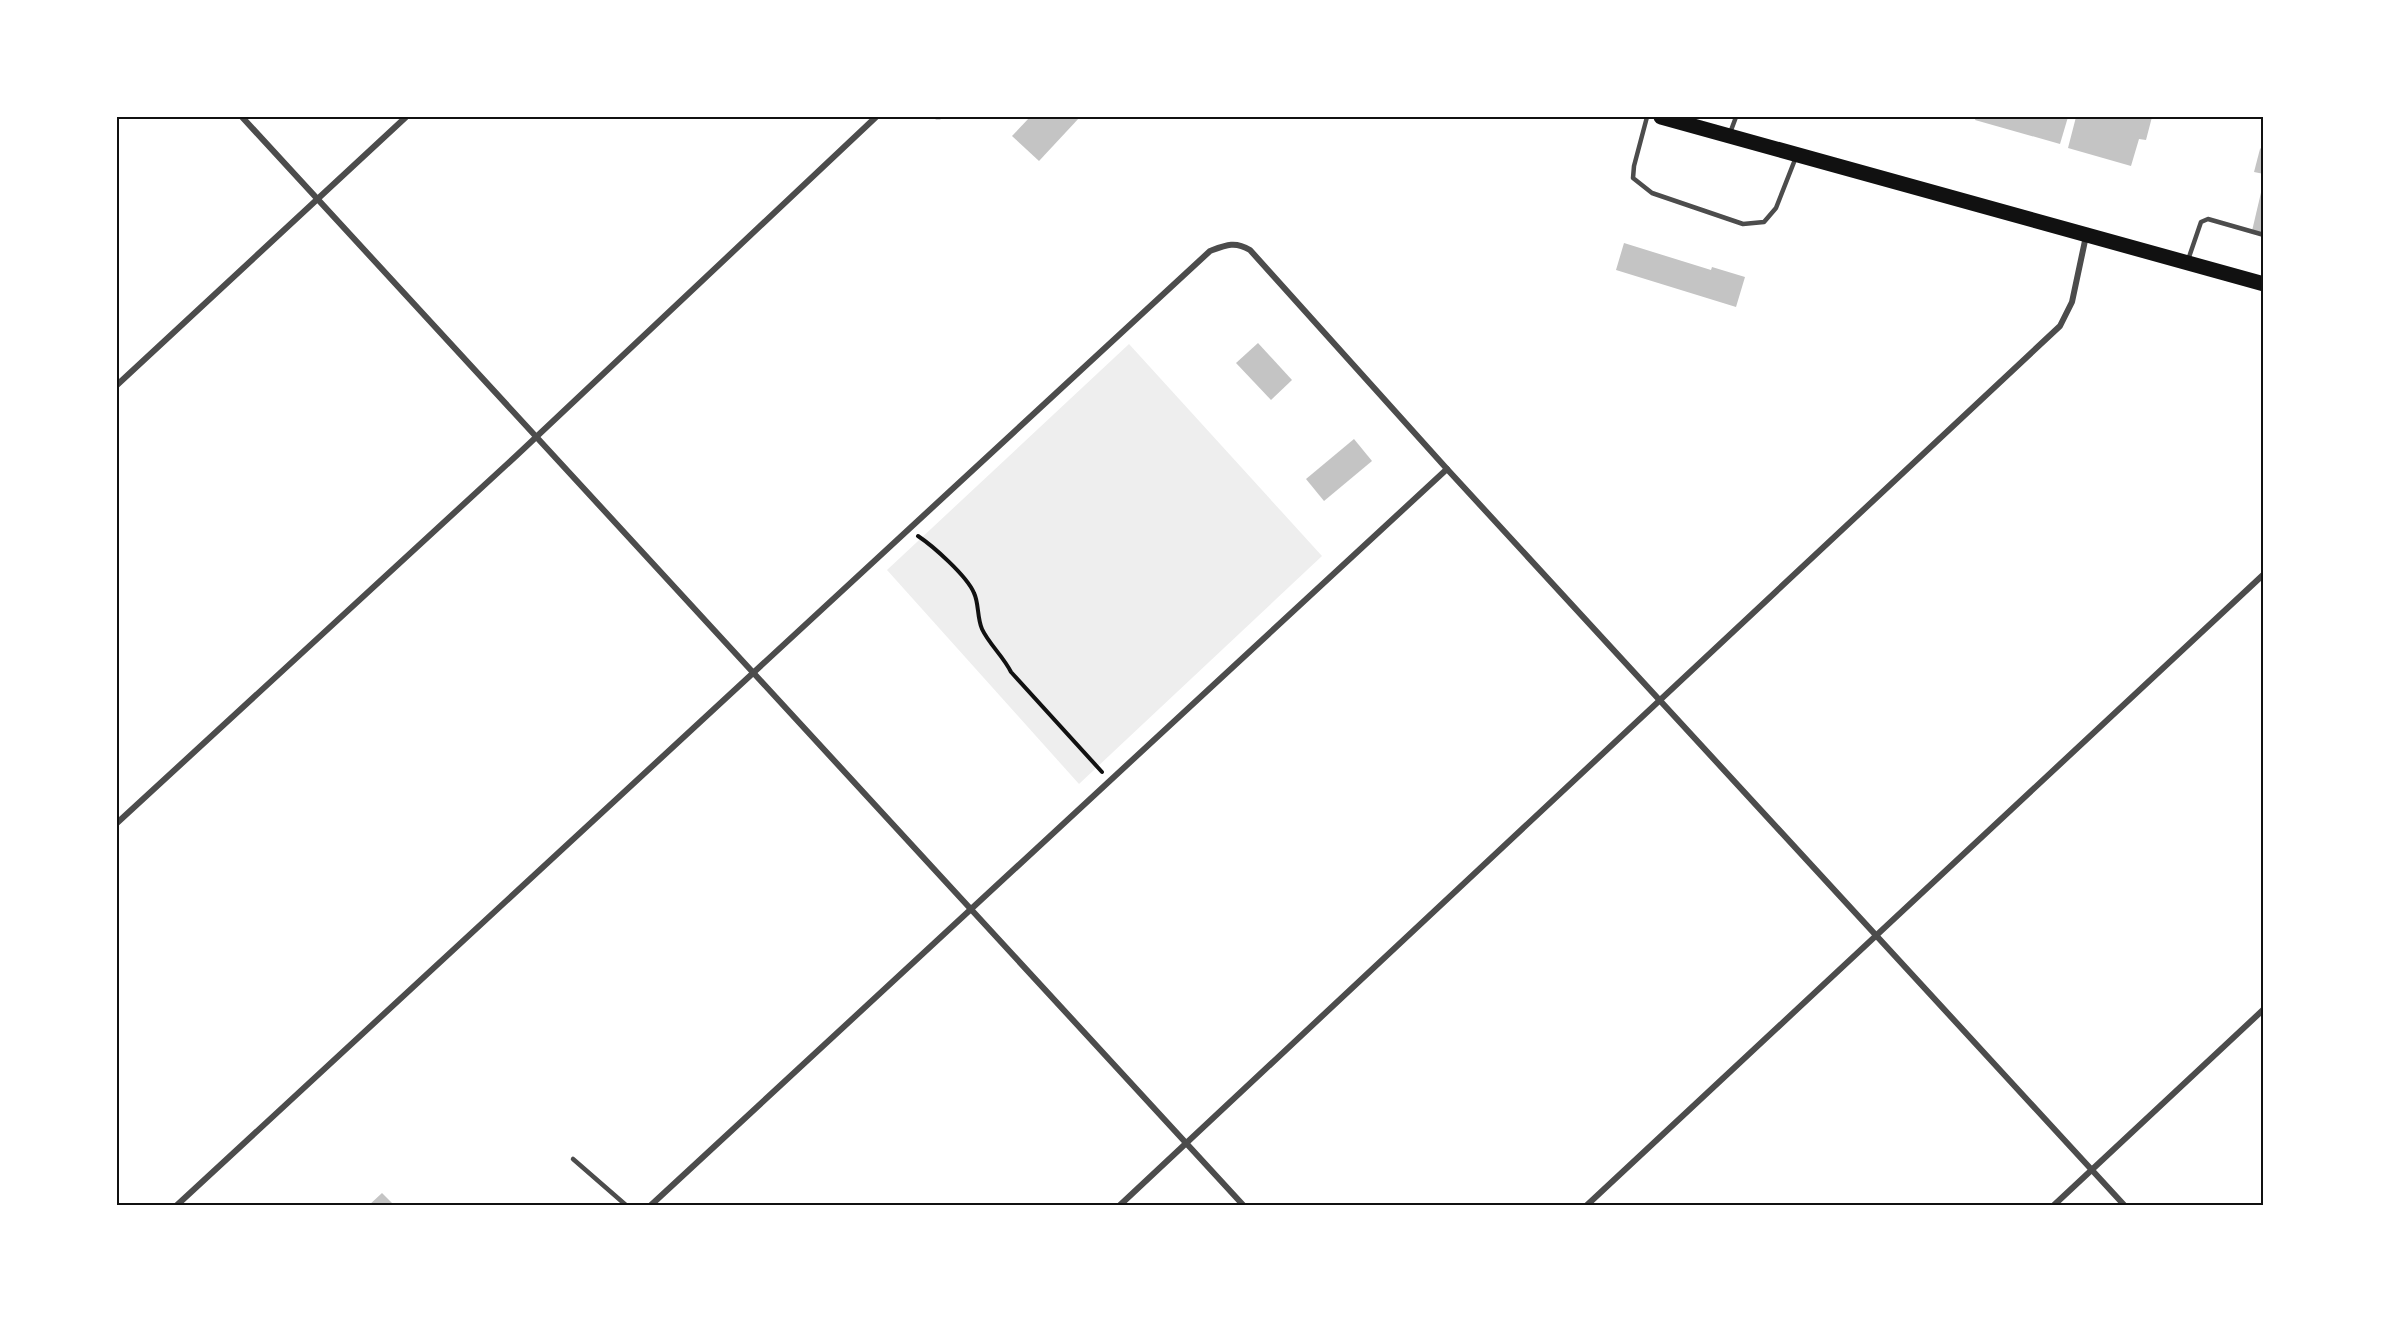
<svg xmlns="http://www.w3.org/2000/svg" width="2381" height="1323" viewBox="0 0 2381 1323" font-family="'Exo 2',sans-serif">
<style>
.green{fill:#eee}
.building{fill:#c4c4c4}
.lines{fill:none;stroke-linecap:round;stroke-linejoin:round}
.path{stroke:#111;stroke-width:4}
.service{stroke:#4c4c4c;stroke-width:4.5}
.minor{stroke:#4c4c4c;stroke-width:6}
.primary{stroke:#111;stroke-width:15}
.neatline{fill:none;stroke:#111;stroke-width:2}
</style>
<rect width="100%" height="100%" fill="#fff"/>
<polygon class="green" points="1129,344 1322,556 1079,784 887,570"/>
<g class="building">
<polygon points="1030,117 1080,117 1039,161 1012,136"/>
<polygon points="1976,117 2068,117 2060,144 1975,120"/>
<polygon points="2076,117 2152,117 2146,140 2139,139 2131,166 2068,148"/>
<polygon points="2264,145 2264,174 2254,172 2260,149"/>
<polygon points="2263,184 2264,185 2264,234 2252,231"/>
<polygon points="1624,243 1711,270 1712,267 1745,277 1736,307 1616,270"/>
<polygon points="1258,343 1292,380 1271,400 1236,363"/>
<polygon points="1354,439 1372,461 1324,501 1306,479"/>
<polygon points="382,1193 395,1206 368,1206"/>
</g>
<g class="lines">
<path class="path" d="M918 536C933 546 967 576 974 593 979 603 977 618 982 629 989 644 1003 656 1011 672L1102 772"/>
<g class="service">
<polyline points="936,117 940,117"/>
<polyline points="1647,117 1634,166 1633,178 1652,193 1743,224 1764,222 1776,208 1796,157"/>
<polyline points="1730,133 1736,117"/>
<polyline points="2188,260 2201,222 2208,219 2264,235"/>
<polyline points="573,1159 627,1206"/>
</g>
<g class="minor">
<polyline points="242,117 1244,1206"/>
<polyline points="117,385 406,117"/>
<polyline points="117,823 516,456 876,117"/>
<path d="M176 1206 1210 251C1226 245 1235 241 1250 250L1447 469 2125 1206"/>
<polyline points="650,1206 1447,469"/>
<polyline points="1119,1206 2060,326 2072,302 2086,236"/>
<polyline points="1586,1206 2264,574"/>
<polyline points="2053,1206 2264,1009"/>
</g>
<polyline class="primary" points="1661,117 2264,284"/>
</g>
<rect width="2381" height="1323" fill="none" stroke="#ffffff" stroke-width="237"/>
<rect x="118" y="118" width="2144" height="1086" class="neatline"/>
</svg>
